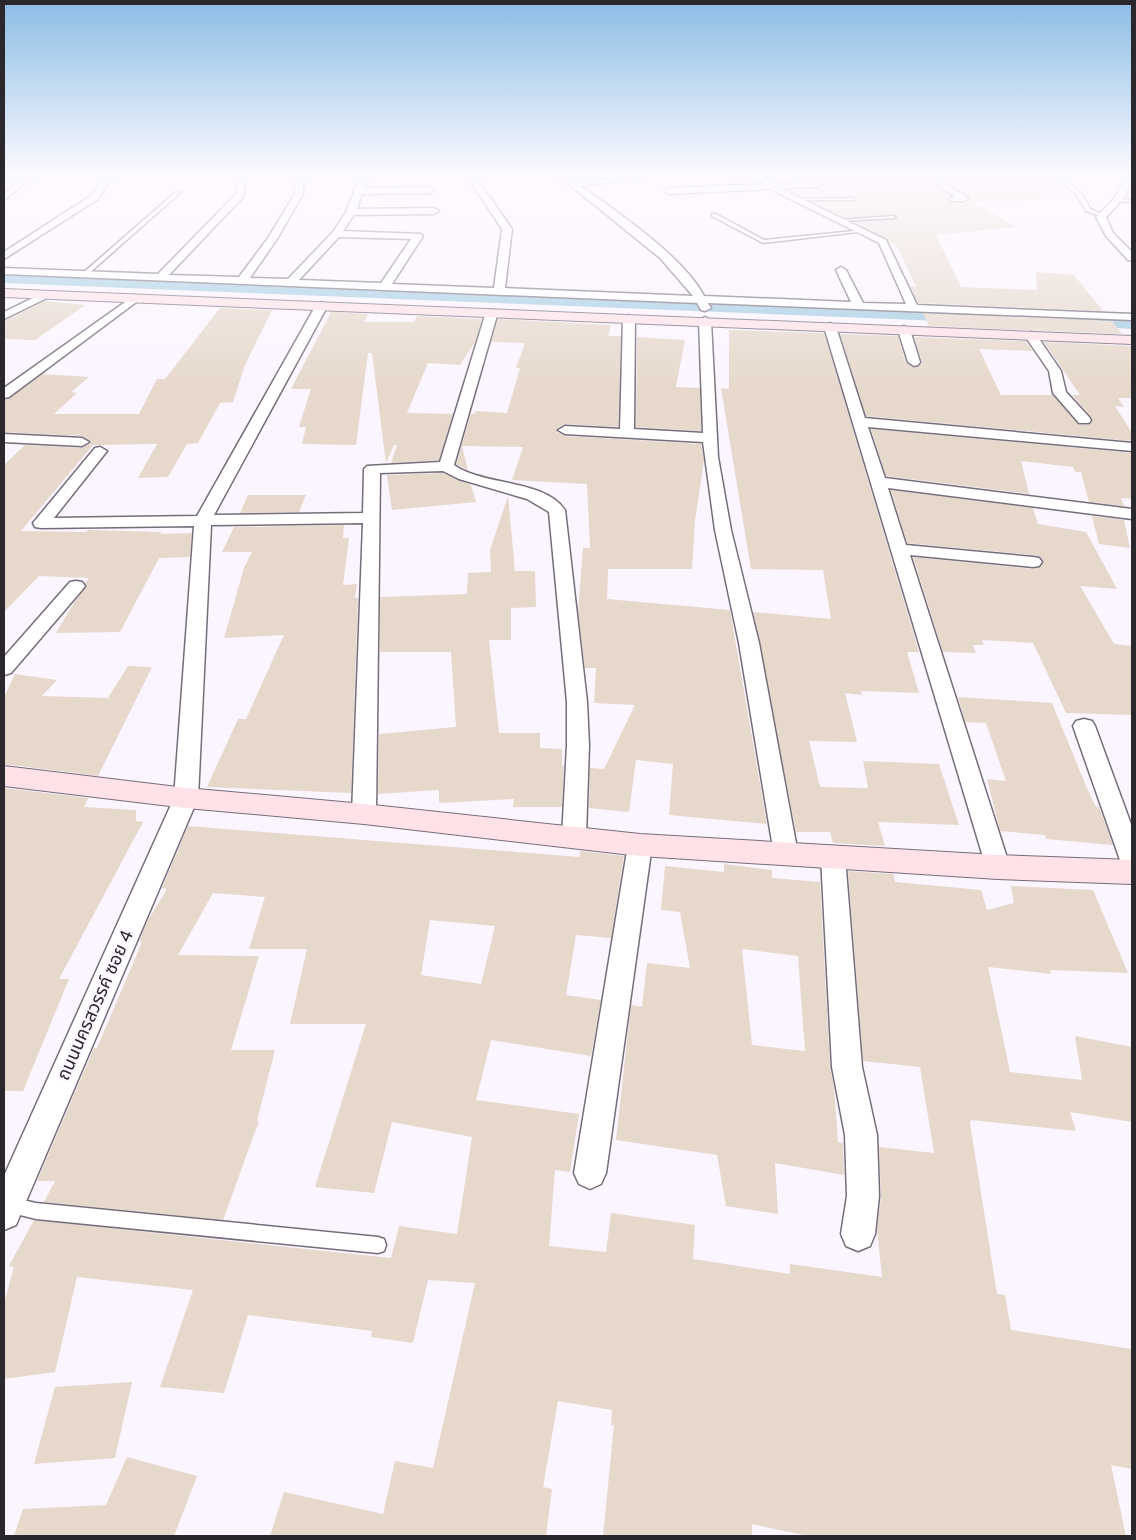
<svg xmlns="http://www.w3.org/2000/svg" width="1136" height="1540" viewBox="0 0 1136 1540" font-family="Overpass,'Noto Sans Thai',sans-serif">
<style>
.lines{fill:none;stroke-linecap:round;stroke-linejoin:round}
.canal{fill:#a1cbe1;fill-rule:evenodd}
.building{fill:#e6d8cb;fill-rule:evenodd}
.lane-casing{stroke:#756d7a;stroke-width:3}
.street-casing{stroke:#756d7a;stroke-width:3}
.secondary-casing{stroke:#756d7a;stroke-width:2}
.lane{fill:#fff;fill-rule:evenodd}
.street{fill:#fff;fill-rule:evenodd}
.secondary{fill:#fee2e8;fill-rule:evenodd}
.labels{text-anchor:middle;stroke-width:4.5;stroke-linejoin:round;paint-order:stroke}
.near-street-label{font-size:18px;fill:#2b282d;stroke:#fbf5ff}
</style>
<rect width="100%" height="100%" fill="#fbf5ff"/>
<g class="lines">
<g class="canal">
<polygon points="4,275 965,312 973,317 965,322 4,283"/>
<polygon points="1073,317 1132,319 1132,329 1067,325 1065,322 1067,319"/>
</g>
</g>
<g class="building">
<polygon points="770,176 921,176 950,195 951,203 964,203 970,198 935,176 1032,176 1071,193 1076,198 973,202 1017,227 936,235 961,287 1037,290 1036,272 1074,275 1103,311 918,303 910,286 916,287 897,246 854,222 896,220 898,218 895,215 845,218 813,202 855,202 857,200 854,197 803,197 788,190 817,189 823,184 822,181 774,182"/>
<polygon points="45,301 85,305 35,340 4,339 4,321"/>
<polygon points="220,308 272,310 245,365 233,402 220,403 198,443 187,444 168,477 138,478 157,444 93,445 21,531 86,532 88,530 162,532 160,534 192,533 190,557 159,558 120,632 56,633 75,601 86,587 85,583 89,578 39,576 4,612 4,465 25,445 82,448 91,443 82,436 4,432 4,400 10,398 42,374 89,377 71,392 77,393 54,414 139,414 157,379 165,379"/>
<polygon points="331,312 368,314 364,322 414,322 417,316 482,319 475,342 460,365 428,363 407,413 453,414 439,460 391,463 397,445 394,445 386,463 372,353 368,353 356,445 302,444 306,427 299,427 311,389 291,389"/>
<polygon points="923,313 1112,321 1122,334 929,326"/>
<polygon points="498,319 611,325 608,336 621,336 618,427 565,424 557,428 557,432 565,436 701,444 704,460 695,521 692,569 608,569 607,599 730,610 767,824 669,815 673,764 636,760 629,812 589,808 590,768 604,769 635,705 594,703 596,668 585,668 578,611 583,548 590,548 587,484 512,480 523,447 462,446 468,470 456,464 471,414 474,414 476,411 507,413 520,368 516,368 525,343 491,342"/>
<polygon points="729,330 824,333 919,652 907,652 919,693 861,691 862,695 845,693 857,742 809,741 820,787 868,788 863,761 939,764 959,825 878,822 885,846 833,843 830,832 796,832 753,612 831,619 823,570 751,569 721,388 729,389"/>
<polygon points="840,334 898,336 906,363 914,368 920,366 922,361 914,337 1026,341 1033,351 979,349 1001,395 1053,395 1079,425 1089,425 1093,419 1072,395 1080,395 1044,342 1132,346 1132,398 1118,398 1124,407 1115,406 1132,433 1132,441 866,416"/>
<polygon points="637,337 685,340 676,387 700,388 701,431 636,427"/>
<polygon points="871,429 1132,453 1132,499 1121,498 1124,506 1089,502 1081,472 1075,472 1073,467 1021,461 1029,494 886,476"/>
<polygon points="443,473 471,485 476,502 392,510 387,475"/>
<polygon points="891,490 1033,508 1038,524 1086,532 1117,589 1080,586 1114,644 1132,646 1132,715 1066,713 1033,643 982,640 984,645 973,645 976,653 943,652 913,557 1033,569 1040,567 1044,562 1040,557 1033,555 907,543"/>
<polygon points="248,495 306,495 299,512 240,513"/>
<polygon points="508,496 515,571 535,571 536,607 511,608 511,640 489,640 499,733 540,733 540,748 562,749 562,766 564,766 562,807 513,807 514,799 439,803 439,790 378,794 379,734 456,727 451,652 380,652 380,597 467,594 468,573 491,572 490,550"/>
<polygon points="1092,516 1124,520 1130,548 1099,544"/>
<polygon points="344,525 343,538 349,538 343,585 357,584 355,598 358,598 351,793 207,787 238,719 246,719 284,635 224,638 244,568 252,552 222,552 234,527"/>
<polygon points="128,666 152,667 98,776 4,764 4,697 15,674 57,680 42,696 108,698"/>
<polygon points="958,697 1052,703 1089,793 1096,807 1099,807 1113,845 1046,839 1045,835 1000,831 987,779 1006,781 986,723 965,722"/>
<polygon points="4,788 88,798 84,807 136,810 136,821 143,822 59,979 69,979 23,1091 4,1091"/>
<path d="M188 826 580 857V851L624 856 611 938 576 935 566 995 601 1000 591 1056 491 1040 476 1100 579 1114 570 1172 555 1170 549 1246 606 1252 611 1213 695 1225 693 1259 790 1274V1264L882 1277 877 1230 881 1196 879 1147 934 1153 920 1067 863 1061 848 871 893 874 895 882 981 890 987 910 1014 903 1011 886 1093 890 1128 973 1050 970 1051 974 988 967 1010 1072 1082 1080 1075 1036 1132 1047V1122L1070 1112 1076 1131 971 1120 970 1123 997 1294 1005 1295 1011 1330 1132 1349V1469L1111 1465 1126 1536H808L752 1524V1536H603L614 1425 611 1426 612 1410 558 1401 543 1487 552 1489 546 1536H270L284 1492 383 1514 395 1461 433 1468 475 1283 428 1280 413 1343 371 1337 372 1331 248 1315 224 1393 160 1387 193 1290 77 1277 55 1372 4 1379V1303L14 1267 9 1266 34 1220 391 1258 399 1226 457 1234 472 1137 392 1122 374 1193 315 1187 366 1024H290L307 949H249L265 897 213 893 178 955 259 956 231 1050H275L257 1121H259L223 1220 44 1202 55 1181H37L94 1048H97L142 942 139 941 147 922 167 889 162 888ZM430 920 495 926 481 984 421 975Z"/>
<path d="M724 864 772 870V878L820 882 830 1067 834 1087 838 1142 843 1143 844 1175 775 1163 778 1214 726 1206 717 1155 616 1140 631 1005 642 1007 647 963 690 968 680 912 661 910 665 866 724 872ZM742 949 798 956 805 1051 752 1045Z"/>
<polygon points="132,1382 115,1458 34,1464 55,1387"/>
<polygon points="127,1457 197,1476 174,1536 14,1536 23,1509 106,1505"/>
</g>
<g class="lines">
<defs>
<g id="lane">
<path d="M1048 176H1052L1075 187 1083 196 1090 209 1104 215V217L1086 211C1074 187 1069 189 1048 176Z"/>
<polygon points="177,191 181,192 87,275 83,275 83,273"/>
<polygon points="853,198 855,200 796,200 798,199"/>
<polygon points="1116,199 1132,200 1132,202 1118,201"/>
<polygon points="712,214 716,214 764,240 864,230 866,231 763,243 712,216"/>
<polygon points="894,216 896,218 841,221 839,220"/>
<polygon points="9,1197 36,1203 378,1237 384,1239 386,1245 384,1251 378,1253 36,1219 4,1211 4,1199"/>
</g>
<g id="street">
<polygon points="24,176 32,176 4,201 4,194"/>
<polygon points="105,176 113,176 98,199 4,259 4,252 92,195"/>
<path d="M238 176H246L243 197 169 275 239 277 268 238 295 194V176H303V194L277 239 250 278 288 279 333 232 346 212 360 176H368L364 188 430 187 434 190 430 193 362 194 357 209 434 208 439 211 434 214 354 215 343 231 421 234 423 236 392 284 494 288 502 229 468 178 472 176H475L512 229 505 288 693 296 660 258 559 176H568L575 181 646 176 642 178 581 186C618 213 683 256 704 296L851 302 836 270 841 267 846 270 863 303 906 304 879 243 770 189 669 194 665 191 669 188 764 184 755 176H764L773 184 820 182 821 184 817 187 780 188 886 240 917 305 1132 314V320L708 303 711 308 705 311 701 310 697 303 4 274V268L158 274 236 194ZM339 237 411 239 381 283 299 280Z"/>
<polygon points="923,176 932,176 968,198 964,201 951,201 951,197 955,196"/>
<path d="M1126 176H1132C1132 192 1116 207 1106 217L1113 233 1132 252V261L1128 260 1106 236 1096 217 1114 199Z"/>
<polygon points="45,292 49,293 49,297 4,319 4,312"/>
<polygon points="135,295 139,296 139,300 9,397 4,398 4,388"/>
<path d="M322 302 328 305 214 515 363 513 364 469 367 466 440 462 486 312 488 310H496L498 312 454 465C483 486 544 479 565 510L587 702 589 745 586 837 583 843 574 846 565 843 562 837 567 745V702L549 512 527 499 459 479 443 471 380 473 376 814 372 820 364 823 356 820 352 814 363 523 211 525 198 798 16 1225 4 1230V1176L174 798 194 526 41 528 35 527 33 523 95 448 100 447 107 451 54 518 197 516 316 305Z"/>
<polygon points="629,315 635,318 634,429 703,433 699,321 705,317 711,321 718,457 731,530 759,643 798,854 795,861 786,863 777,861 774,854 739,643 715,530 703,442 565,434 558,430 565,426 620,429 623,318"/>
<polygon points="830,323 836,327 865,418 1132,443 1132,451 868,427 885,478 1132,509 1132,519 888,488 906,545 1033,557 1039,558 1042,562 1039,566 1033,567 910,555 1010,867 1007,874 998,877 989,874 986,867 824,327"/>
<polygon points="904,326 910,330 920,362 918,365 914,366 908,362 898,330"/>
<polygon points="1031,332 1035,333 1061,371 1066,392 1089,417 1091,420 1089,423 1079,423 1053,393 1049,371 1025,336"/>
<polygon points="4,434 82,438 89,442 82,446 4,442"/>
<polygon points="76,581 82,582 85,586 82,590 11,673 4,675 4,657 70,582"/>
<polygon points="1084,719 1092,721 1095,726 1132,827 1132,869 1123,867 1120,860 1073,726 1076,721"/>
<polygon points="640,836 649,839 652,845 606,1173 601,1184 590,1189 579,1184 574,1173 628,845 631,839"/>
<polygon points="833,848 842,850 845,857 862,1067 877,1135 879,1196 875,1234 870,1246 858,1251 846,1246 841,1234 847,1196 845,1135 832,1067 821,857 824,850"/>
</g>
<g id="secondary">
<polygon points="4,289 1132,336 1132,344 4,297"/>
<polygon points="4,766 186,788 364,804 640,834 998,855 1132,860 1132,884 998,879 640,856 364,824 186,808 4,786"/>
</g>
</defs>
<use href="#lane" class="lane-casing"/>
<use href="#street" class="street-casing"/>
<use href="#secondary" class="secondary-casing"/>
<use href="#lane" class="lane"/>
<use href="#street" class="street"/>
<use href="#secondary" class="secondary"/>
</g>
<linearGradient id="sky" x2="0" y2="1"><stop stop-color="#8bbde5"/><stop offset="0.45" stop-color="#fdfaff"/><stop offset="1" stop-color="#fdfaff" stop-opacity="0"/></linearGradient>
<rect width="1136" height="391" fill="url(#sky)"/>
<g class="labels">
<g class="near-street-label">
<text transform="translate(95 1005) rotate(-66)" y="6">ถนนนครสวรรค์ ซอย 4</text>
</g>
</g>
<rect width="1136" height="1540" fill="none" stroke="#2b282d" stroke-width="10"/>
</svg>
